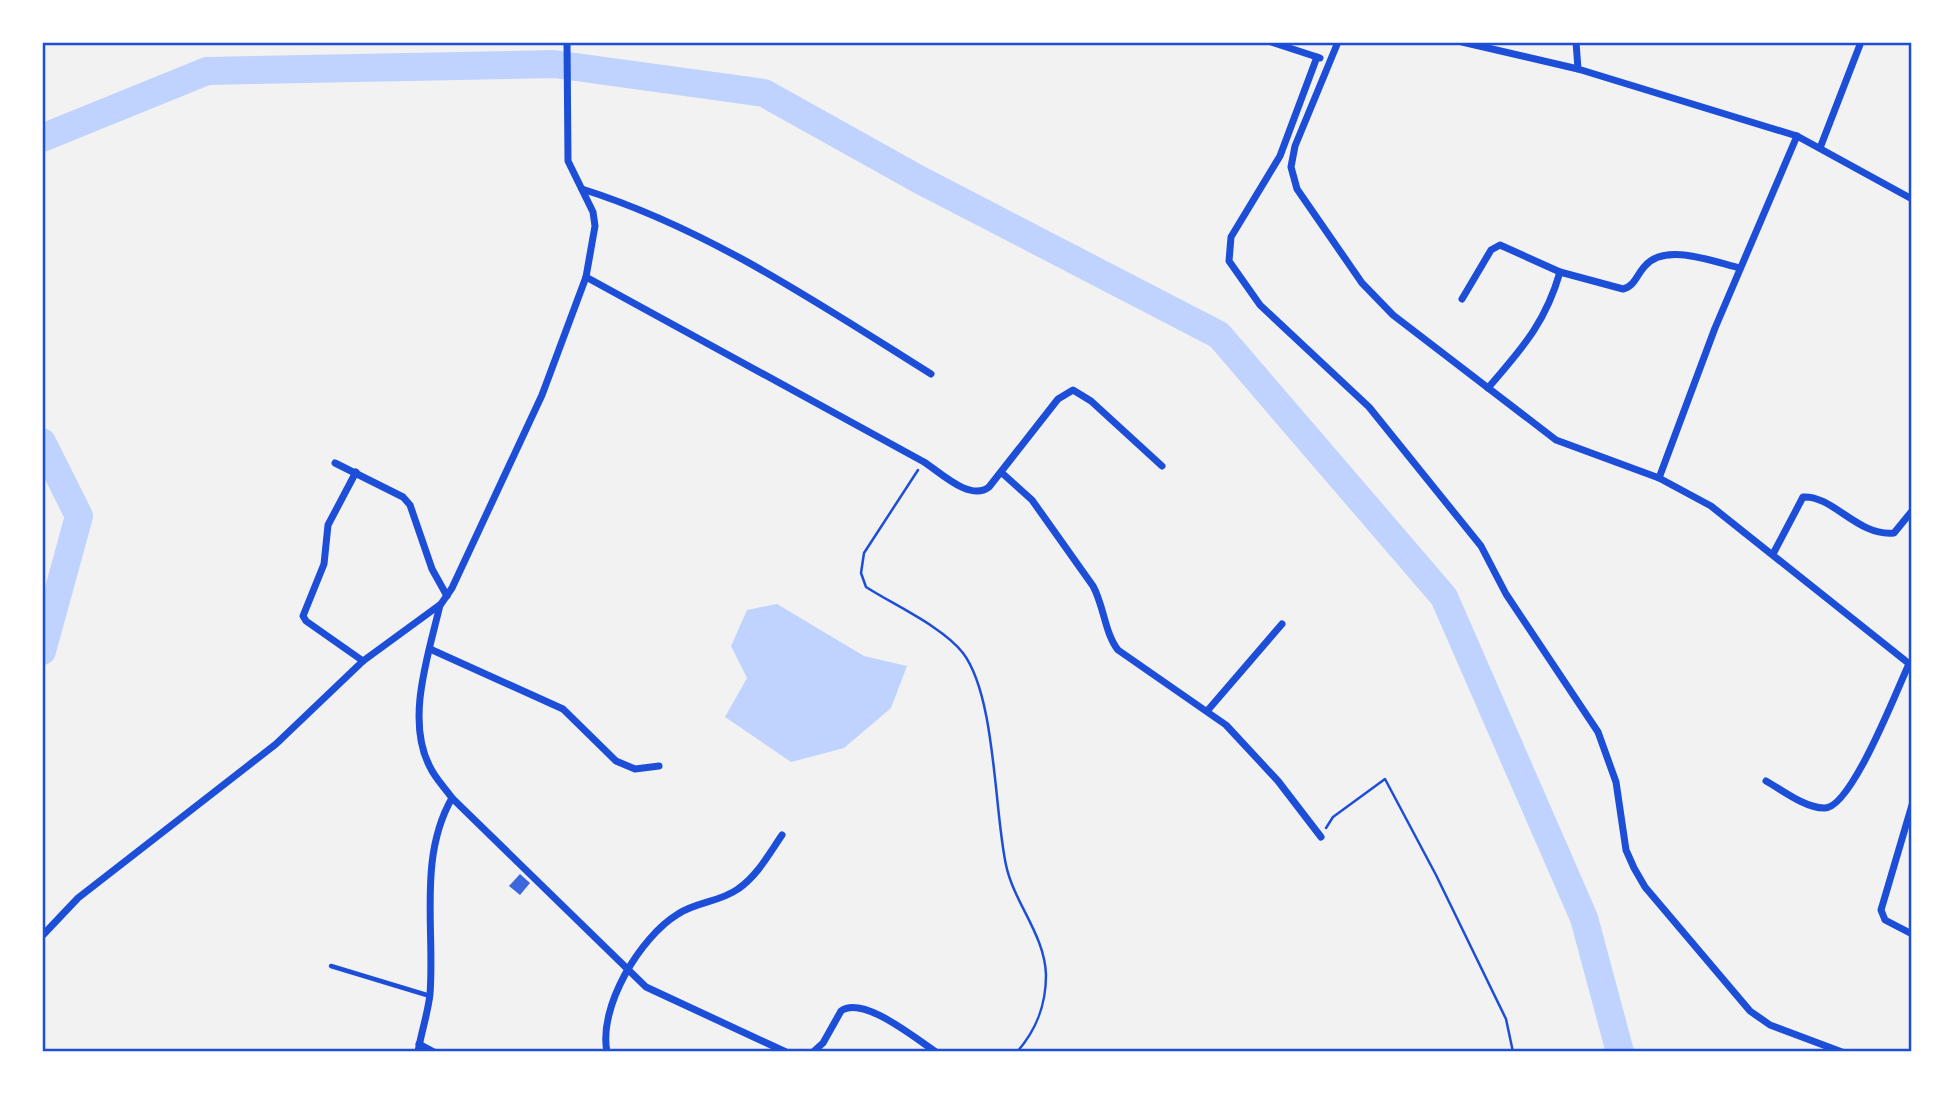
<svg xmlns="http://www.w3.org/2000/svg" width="1954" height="1094" viewBox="0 0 1954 1094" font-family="'Titillium Web',sans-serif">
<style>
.water{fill:#bfd3fe}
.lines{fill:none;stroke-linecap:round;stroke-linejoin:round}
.river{stroke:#bfd3fe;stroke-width:28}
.building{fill:#3d67dc}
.path{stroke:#1d4ed8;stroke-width:2.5}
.service{stroke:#1d4ed8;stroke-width:4.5}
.minor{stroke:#1d4ed8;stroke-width:7}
.neatline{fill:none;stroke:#1d4ed8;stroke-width:2.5}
</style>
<rect width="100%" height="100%" fill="#f2f2f2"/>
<polygon class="water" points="777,604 864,656 907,666 891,708 844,748 791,762 725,717 747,678 731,646 747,610"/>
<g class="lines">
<g class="river">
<polyline points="42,138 207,71 554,64 764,93 920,180 1219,335 1444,597 1584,918 1620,1052"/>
<polyline points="42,442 79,516 42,651"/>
</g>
</g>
<polygon class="building" points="520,874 530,883 520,895 509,886"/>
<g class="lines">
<g class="path">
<path d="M918 470 864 553 861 573 866 587C894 605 943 627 963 653 996 697 994 810 1006 865 1014 903 1045 935 1046 975 1046 1005 1037 1029 1017 1052"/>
<polyline points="1326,828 1333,817 1385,779 1436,875 1506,1019 1513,1052"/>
</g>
<polyline class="service" points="331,966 430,996"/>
<g class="minor">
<polyline points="1271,42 1320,58"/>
<polyline points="1338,42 1295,146 1291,167 1297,189 1362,283 1393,315 1556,440 1659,478 1711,506 1912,666"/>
<polyline points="1462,42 1578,69"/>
<polyline points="1576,42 1578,69 1797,136 1912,199"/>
<polyline points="1317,57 1280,156 1231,237 1229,261 1260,305 1369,407 1481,546 1506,594 1598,732 1616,782 1626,850 1634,868 1645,887 1750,1011 1770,1025 1842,1052"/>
<polyline points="1820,148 1861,42"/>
<path d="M582 189C709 229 819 304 931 374"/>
<path d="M586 277 924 462C940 472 970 502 989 487L1058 399 1073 390 1091 401 1162 466"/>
<path d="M1462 299 1491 250 1500 245 1560 272 1623 289C1635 286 1637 274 1645 266 1665 242 1714 262 1740 268"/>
<path d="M1488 388C1522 348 1545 324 1560 272"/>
<polyline points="335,463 403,497 410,505 432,569 447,596"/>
<polyline points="356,472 328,525 324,564 303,616 306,621 363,661"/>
<path d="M1002 473 1032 500 1093 586C1104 606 1105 634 1118 650L1226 725 1278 781 1321 837"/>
<polyline points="1659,478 1715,328 1797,136"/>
<path d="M1773 554 1803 497C1833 495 1858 537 1894 533L1912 511"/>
<path d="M440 605C429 653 405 720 430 767 435 778 445 788 452 798L646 987 786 1052"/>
<polyline points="430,649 563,709 616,761 635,769 659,766"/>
<polyline points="1208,710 1282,624"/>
<path d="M1766 781C1782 790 1805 808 1824 808 1851 810 1897 689 1909 664"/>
<polyline points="1912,805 1881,910 1885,920 1912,934"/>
<polyline points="42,936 78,898 276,744 363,661 441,604 452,588 542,395 586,277 595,226 593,212 568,161 567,42"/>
<polyline points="419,1044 434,1052"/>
<path d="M418 1052C421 1033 428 1013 430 994 435 929 418 857 452 798"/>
<path d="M607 1052C598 1007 640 937 678 914 696 902 720 902 738 889 757 876 769 854 782 835"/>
<path d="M813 1052 823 1043 841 1011C863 995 916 1039 936 1052"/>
</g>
</g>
<rect width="1954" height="1094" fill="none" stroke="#ffffff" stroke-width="88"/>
<rect x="44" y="44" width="1866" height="1006" class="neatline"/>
</svg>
